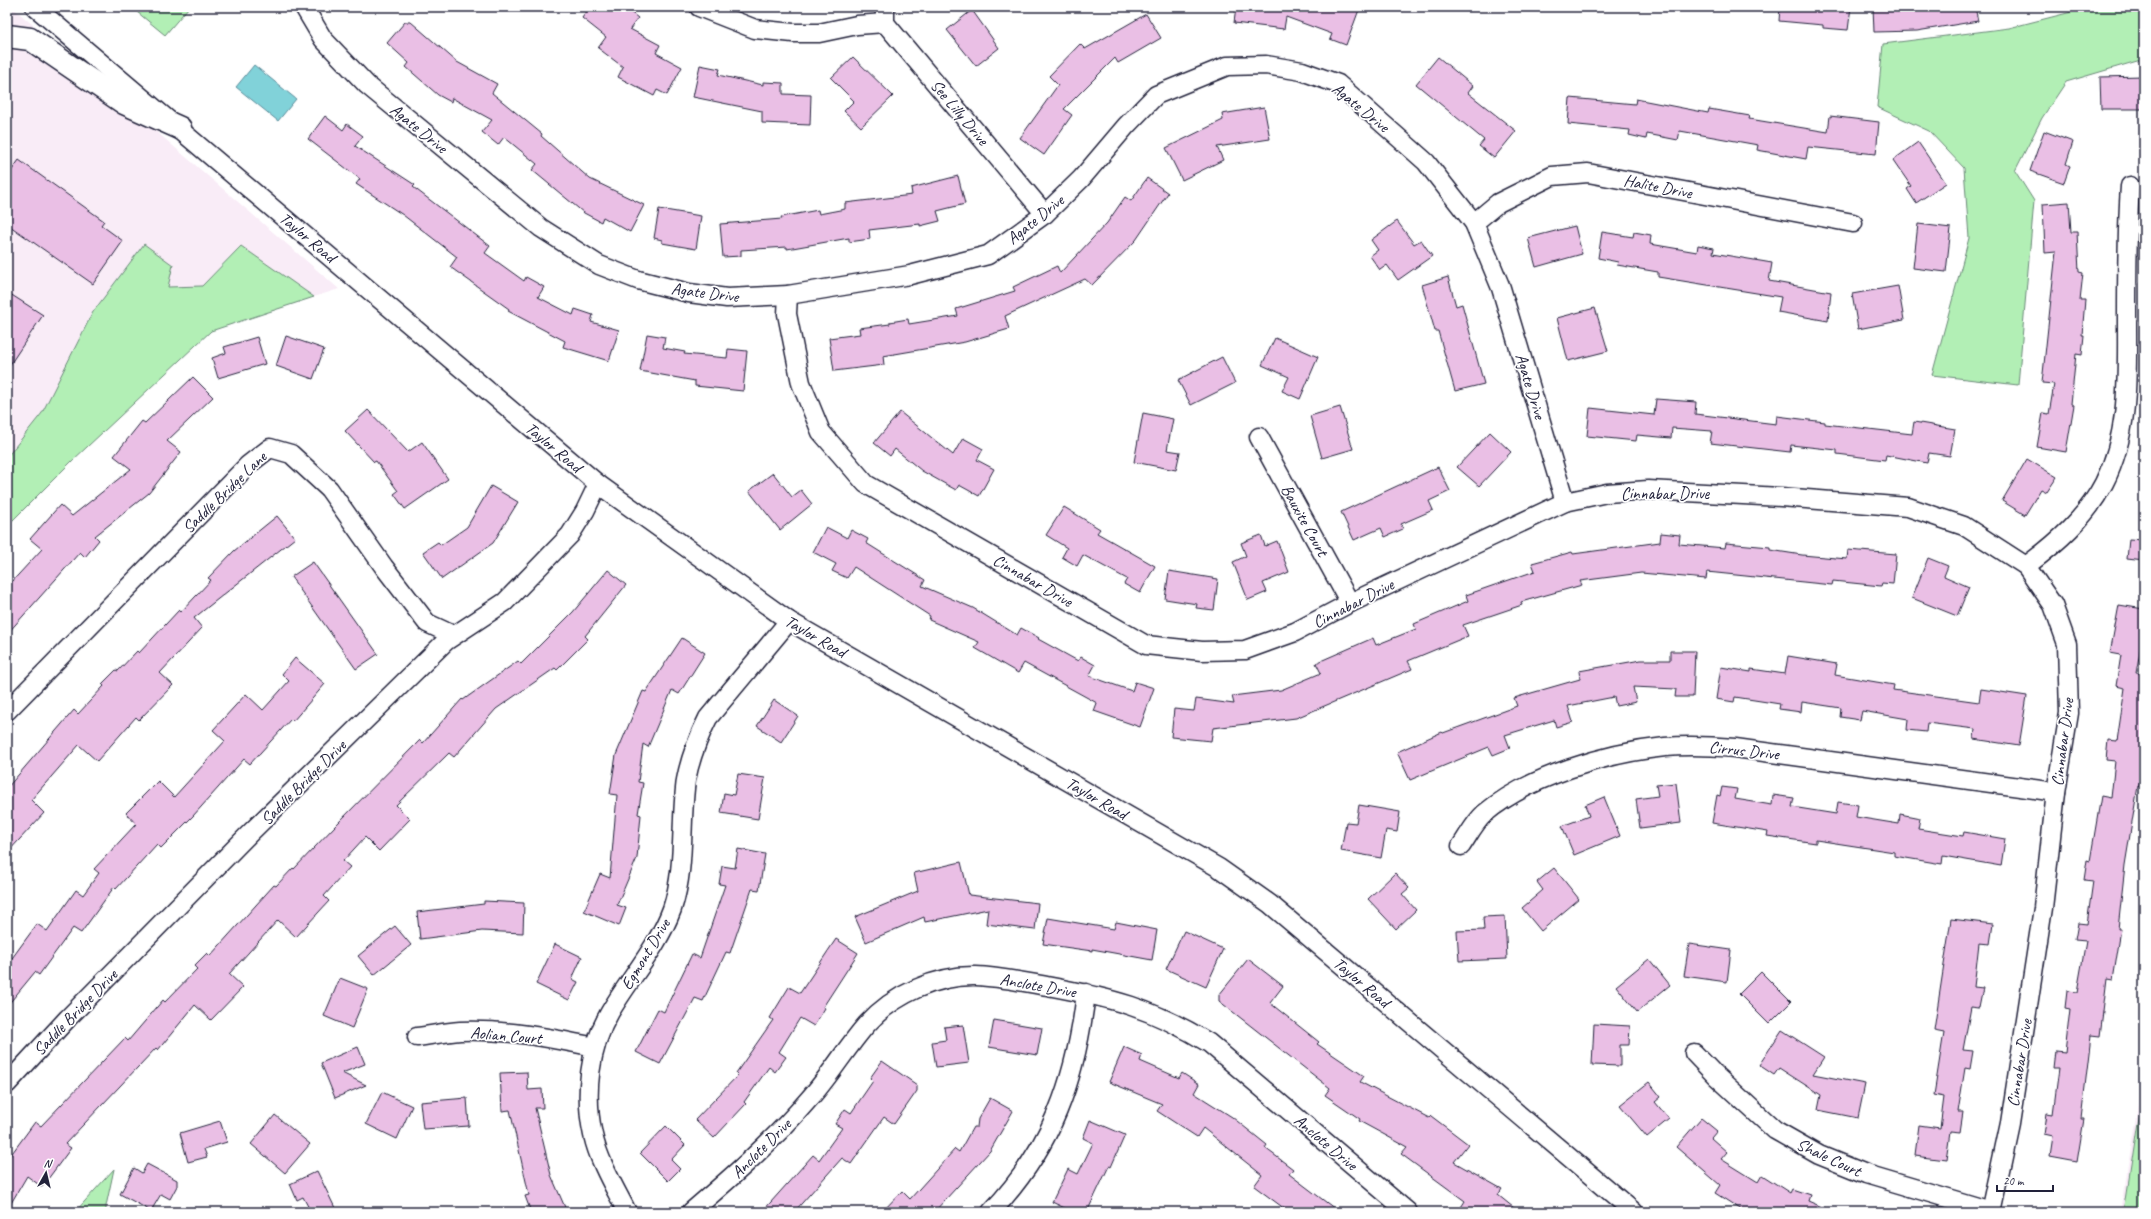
<svg xmlns="http://www.w3.org/2000/svg" width="2151" height="1219" viewBox="0 0 2151 1219" font-family="Caveat,sans-serif">
<style>
.built{fill:#f9ecf7}
.green{fill:#b2efb5;stroke:#6a8878}
.water{fill:#81d2d9;stroke:#5b8c9a}
.building{fill:#eabfe5;stroke:#22223b}
.lines{fill:none;stroke-linecap:round;stroke-linejoin:round}
.street-casing{stroke:#22223b;stroke-width:21}
.secondary-casing{stroke:#22223b;stroke-width:25}
.street{stroke:#fff;stroke-width:18}
.secondary{stroke:#fff;stroke-width:22}
.labels{text-anchor:middle;stroke-width:3.5;stroke-linejoin:round;paint-order:stroke}
.street-label{font-size:17px;fill:#22223b;stroke:#fff}
</style>
<rect width="100%" height="100%" fill="#fff"/>
<filter id="ink" filterUnits="userSpaceOnUse"><feTurbulence type="fractalNoise" baseFrequency=".025" numOctaves="2"/><feDisplacementMap in="SourceGraphic" scale="8" xChannelSelector="R" yChannelSelector="G"/><feConvolveMatrix kernelMatrix="1 2 1 2 8 2 1 2 1" color-interpolation-filters="sRGB"/></filter>
<g filter="url(#ink)">
<g class="built">
<polygon points="7,7 12,7 339,289 314,297 241,246 202,286 167,287 93,312 42,413 7,457"/>
<polygon points="2144,1065 2144,1212 2121,1212"/>
</g>
<g class="green">
<polygon points="131,7 189,7 165,35"/>
<polygon points="2091,7 2144,7 2144,59 2066,82 2042,118 2015,171 2034,201 2018,385 1932,375 1969,238 1964,168 1929,131 1877,107 1883,44 2009,28"/>
<polygon points="144,244 173,265 168,287 202,286 241,246 314,297 211,331 72,461 7,526 7,457 42,413 93,312"/>
<polygon points="2144,1084 2144,1212 2124,1212"/>
<polygon points="114,1169 106,1206 106,1212 75,1212"/>
</g>
<polygon class="water" points="254,65 296,99 278,121 236,87"/>
<g class="building">
<polygon points="590,7 624,7 638,18 630,29 660,45 656,53 682,67 667,95 657,90 654,96 618,77 623,67 598,48 606,37 582,18"/>
<polygon points="1236,7 1360,7 1346,45 1330,39 1332,34 1286,17 1284,29 1234,23"/>
<polygon points="1780,7 1851,7 1848,30 1823,28 1823,25 1779,21"/>
<polygon points="1873,7 1915,7 1915,11 1939,7 1975,7 1978,21 1917,31 1874,32"/>
<polygon points="972,10 999,48 976,66 947,30"/>
<polygon points="1146,14 1161,38 1118,63 1115,58 1064,109 1072,115 1044,155 1020,138 1058,85 1049,76 1080,44 1085,49"/>
<polygon points="405,22 411,22 457,62 497,84 492,93 542,134 541,136 590,179 644,205 630,232 603,217 601,222 584,213 532,170 537,164 504,137 498,145 482,132 492,120 452,98 451,102 438,95 406,67 409,63 387,43"/>
<polygon points="853,57 893,96 861,127 844,111 854,101 831,78"/>
<polygon points="1438,57 1473,86 1468,93 1516,131 1494,158 1479,146 1484,140 1416,84"/>
<polygon points="700,65 720,69 718,75 763,85 763,82 783,83 783,94 811,95 810,125 762,123 762,111 693,97"/>
<polygon points="2144,76 2144,109 2101,109 2100,77"/>
<polygon points="1570,98 1635,104 1636,99 1708,113 1709,109 1750,116 1749,119 1828,132 1830,116 1879,122 1876,154 1808,147 1806,159 1757,150 1758,145 1680,131 1678,140 1647,134 1646,139 1629,135 1630,130 1568,124"/>
<polygon points="1264,107 1270,139 1217,147 1223,160 1182,180 1166,148 1223,120 1222,114"/>
<polygon points="325,116 343,130 347,124 363,136 355,146 415,185 413,187 490,246 485,253 524,281 526,277 544,287 538,297 573,315 575,309 593,315 591,322 619,330 609,361 563,347 565,341 508,311 509,309 450,267 457,257 403,215 356,184 360,179 308,139"/>
<polygon points="2044,131 2073,142 2066,164 2070,166 2064,183 2030,171"/>
<polygon points="1918,142 1946,183 1916,203 1907,189 1911,186 1893,160"/>
<polygon points="19,160 104,221 101,225 123,241 93,284 7,224 7,177"/>
<polygon points="958,176 965,204 937,211 940,221 920,226 920,224 869,230 870,239 849,242 849,238 787,249 787,247 741,250 741,256 723,257 720,224 782,219 781,217 818,210 819,214 845,209 845,203 912,195 911,188"/>
<polygon points="1147,178 1168,193 1136,240 1092,285 1085,279 1005,316 1009,329 965,342 883,356 884,365 834,371 829,338 860,334 859,328 890,324 890,322 908,319 909,324 958,316 956,309 1015,291 1013,287 1057,266 1060,273 1107,223 1125,197 1131,201"/>
<polygon points="2069,202 2071,232 2077,232 2079,272 2083,273 2080,300 2085,300 2082,335 2084,335 2082,355 2076,354 2071,404 2074,405 2066,452 2037,447 2043,413 2049,414 2054,384 2042,383 2056,252 2045,253 2043,204"/>
<polygon points="659,209 701,216 696,249 662,243 662,240 654,238"/>
<polygon points="1397,221 1414,244 1421,240 1432,256 1398,280 1387,265 1380,270 1370,256 1378,250 1371,240"/>
<polygon points="1918,224 1951,228 1946,272 1913,268"/>
<polygon points="1575,226 1582,254 1536,267 1528,238"/>
<polygon points="1602,232 1633,237 1634,232 1651,235 1650,244 1697,252 1698,245 1714,248 1713,253 1772,263 1769,281 1831,292 1828,321 1778,312 1781,297 1658,277 1658,272 1617,265 1618,262 1598,258"/>
<polygon points="1448,277 1456,306 1462,304 1484,384 1455,391 1438,331 1435,331 1422,285"/>
<polygon points="1898,286 1904,320 1858,329 1852,294"/>
<polygon points="7,292 43,315 7,369"/>
<polygon points="1595,308 1608,351 1568,361 1557,318"/>
<polygon points="647,334 665,337 663,348 685,352 684,354 727,358 728,349 747,351 743,391 695,386 695,381 640,371"/>
<polygon points="286,336 324,349 313,379 276,366"/>
<polygon points="257,337 265,364 218,378 212,358 226,353 224,347"/>
<polygon points="1275,338 1318,357 1300,399 1282,391 1289,377 1262,365"/>
<polygon points="1222,357 1235,383 1191,405 1178,380"/>
<polygon points="193,377 213,397 167,441 181,452 149,493 95,536 99,540 85,557 80,552 7,634 7,587 42,549 30,539 60,505 72,516 131,469 114,456 142,421 145,423"/>
<polygon points="1656,399 1696,402 1695,414 1776,424 1777,416 1825,422 1825,424 1912,434 1914,422 1955,429 1950,456 1929,453 1927,463 1886,455 1885,460 1837,454 1837,450 1791,445 1790,452 1710,443 1712,431 1672,428 1671,438 1637,435 1636,441 1587,436 1590,408 1654,415"/>
<polygon points="1340,407 1353,449 1322,458 1310,416"/>
<polygon points="368,410 408,452 422,442 448,479 405,509 394,494 398,491 376,461 374,462 345,431"/>
<polygon points="900,412 953,455 963,438 983,449 977,460 994,469 979,496 959,485 956,490 922,471 895,449 890,456 874,443"/>
<polygon points="1143,413 1173,419 1167,450 1180,452 1176,470 1134,462"/>
<polygon points="1490,432 1511,452 1479,486 1457,467"/>
<polygon points="2027,459 2057,477 2047,492 2041,489 2025,515 2002,501"/>
<polygon points="1438,467 1450,491 1429,501 1433,510 1401,524 1403,529 1385,537 1381,528 1354,540 1341,512"/>
<polygon points="773,473 792,497 801,490 812,504 780,530 749,491"/>
<polygon points="491,486 518,502 493,543 442,579 423,552 438,542 441,545 467,527"/>
<polygon points="1064,507 1100,529 1097,533 1155,566 1140,593 1124,584 1127,579 1083,555 1077,566 1062,557 1067,548 1046,535"/>
<polygon points="277,516 295,538 194,618 202,628 160,673 173,685 139,720 136,717 97,761 79,745 31,800 44,813 7,853 7,788 74,710 78,714 104,686 102,684 116,670 118,671 137,651 139,653 179,610 181,612 211,580 208,578 234,551"/>
<polygon points="826,527 847,538 851,530 868,539 866,543 925,580 922,586 973,608 1017,635 1021,628 1039,638 1038,639 1078,661 1081,657 1095,665 1089,676 1132,691 1135,682 1154,688 1140,727 1094,711 1097,703 1024,663 1018,673 975,648 979,642 929,620 930,616 854,567 847,578 832,571 836,564 813,552"/>
<polygon points="1661,533 1680,535 1679,544 1725,548 1726,543 1770,547 1770,550 1802,555 1847,559 1848,550 1896,554 1893,584 1882,583 1881,586 1833,581 1832,585 1707,572 1706,579 1641,573 1580,581 1582,585 1521,602 1522,605 1463,625 1468,636 1408,661 1412,669 1296,718 1213,728 1211,741 1171,737 1174,709 1194,711 1196,699 1234,704 1232,696 1281,690 1321,673 1316,663 1373,638 1376,645 1416,629 1414,624 1468,601 1466,595 1535,571 1532,563 1572,552 1573,554 1660,542"/>
<polygon points="1261,535 1265,546 1277,541 1289,572 1263,583 1267,592 1248,600 1233,562 1246,556 1241,543"/>
<polygon points="2129,539 2144,540 2144,561 2127,559"/>
<polygon points="1928,558 1948,566 1944,576 1969,587 1957,616 1912,598"/>
<polygon points="313,562 378,654 356,669 291,577"/>
<polygon points="608,570 626,585 585,636 588,639 557,670 555,668 496,709 454,757 449,753 396,805 410,819 379,851 365,837 343,861 350,867 324,896 329,901 296,937 278,920 229,974 243,987 211,1020 195,1005 158,1050 156,1048 65,1144 71,1148 42,1187 27,1176 7,1210 7,1160 35,1122 41,1126 125,1038 128,1041 163,1000 165,1002 197,969 194,966 207,953 210,956 274,885 276,886 293,868 294,869 335,826 420,740 423,743 462,699 463,700 518,661 521,664 573,612"/>
<polygon points="1169,571 1218,579 1214,610 1196,608 1197,604 1165,599"/>
<polygon points="2119,605 2144,609 2144,630 2136,673 2144,674 2144,770 2141,770 2139,787 2138,786 2125,865 2118,929 2121,929 2113,979 2107,978 2100,1036 2091,1035 2081,1119 2084,1119 2077,1162 2050,1157 2053,1137 2044,1135 2047,1113 2053,1114 2059,1068 2054,1068 2056,1051 2065,1052 2070,1009 2065,1008 2067,991 2077,992 2086,941 2075,940 2078,923 2087,924 2093,881 2084,880 2087,860 2090,861 2101,796 2111,798 2115,761 2106,760 2108,740 2117,741 2125,688 2116,686 2121,655 2110,653"/>
<polygon points="682,638 705,653 679,694 672,690 648,747 643,744 638,782 643,783 638,814 641,815 637,858 617,905 626,908 619,926 584,911 600,874 610,878 617,795 610,794 616,755 643,691 646,692"/>
<polygon points="1670,651 1695,651 1693,697 1675,697 1676,689 1633,687 1636,702 1616,706 1614,697 1568,706 1573,722 1556,727 1554,720 1505,735 1510,748 1493,755 1489,747 1410,780 1397,752 1442,732 1443,733 1517,706 1514,698 1580,679 1579,671 1641,660 1670,660"/>
<polygon points="1788,656 1837,664 1835,675 1894,685 1893,690 1979,702 1981,689 2027,696 2019,746 1974,739 1975,729 1927,723 1926,732 1907,730 1908,719 1862,711 1860,720 1840,717 1841,708 1802,702 1801,712 1779,709 1780,704 1735,697 1734,702 1716,699 1721,667 1751,672 1751,669 1785,674"/>
<polygon points="295,658 325,684 293,721 291,719 250,764 244,759 193,816 161,848 157,844 116,889 114,887 81,933 73,928 39,975 35,972 7,1006 7,965 37,924 47,931 76,890 83,895 99,873 94,869 136,824 126,813 158,781 174,797 225,741 213,730 246,694 263,710 289,681 282,674"/>
<polygon points="774,700 798,716 781,742 757,726"/>
<polygon points="738,774 765,778 758,819 721,813 724,793 734,795"/>
<polygon points="1676,783 1681,823 1640,828 1636,799 1658,796 1656,785"/>
<polygon points="1722,787 1737,789 1735,799 1772,805 1773,795 1794,798 1792,807 1836,814 1838,802 1858,805 1856,817 1899,824 1900,814 1920,818 1918,829 1963,836 1964,832 2005,839 2001,866 1943,856 1942,864 1894,856 1894,852 1816,840 1816,843 1767,836 1768,832 1712,823 1717,795 1720,796"/>
<polygon points="1604,797 1620,836 1574,855 1562,826 1589,816 1585,805"/>
<polygon points="1359,805 1400,812 1397,832 1386,830 1381,858 1341,851 1346,822 1356,823"/>
<polygon points="738,849 765,854 759,890 752,889 730,953 726,952 703,1001 695,998 660,1064 636,1052 658,1009 664,1012 692,954 700,958 725,885 719,884 722,866 735,868"/>
<polygon points="961,862 969,895 1038,903 1035,930 986,924 988,909 925,922 924,917 866,942 855,917 918,891 914,873"/>
<polygon points="1554,868 1579,899 1541,931 1522,908 1543,890 1537,882"/>
<polygon points="1395,873 1409,888 1402,894 1416,910 1396,929 1368,899"/>
<polygon points="484,901 524,903 523,933 482,931 420,939 417,912 484,904"/>
<polygon points="1505,916 1507,959 1459,961 1457,931 1484,930 1483,917"/>
<polygon points="1048,918 1114,929 1116,922 1157,930 1152,960 1092,949 1092,951 1043,944"/>
<polygon points="1951,919 1993,924 1990,944 1979,943 1974,987 1983,988 1979,1008 1971,1007 1963,1050 1973,1051 1970,1069 1965,1068 1958,1112 1963,1112 1960,1132 1950,1131 1946,1160 1915,1156 1919,1125 1940,1128 1944,1097 1934,1095 1944,1032 1934,1030"/>
<polygon points="395,926 411,945 374,975 358,956"/>
<polygon points="1184,931 1223,949 1206,987 1166,969"/>
<polygon points="836,939 858,953 823,1007 825,1008 814,1026 800,1018 779,1052 786,1057 775,1072 769,1067 744,1102 746,1104 714,1138 695,1120 738,1075 736,1073 773,1020 770,1018 789,987 800,993"/>
<polygon points="555,944 582,957 572,979 578,982 569,1000 536,984"/>
<polygon points="1689,944 1731,950 1727,982 1684,976"/>
<polygon points="1248,959 1283,986 1270,1003 1319,1042 1317,1044 1364,1076 1360,1082 1429,1118 1431,1116 1468,1144 1454,1162 1502,1189 1498,1195 1519,1212 1458,1212 1465,1201 1401,1154 1407,1147 1359,1121 1360,1119 1325,1095 1330,1088 1219,1001 1219,995"/>
<polygon points="1649,959 1670,985 1637,1012 1616,986"/>
<polygon points="1761,972 1791,1002 1769,1024 1739,994"/>
<polygon points="340,978 368,989 352,1028 324,1016"/>
<polygon points="994,1020 1042,1028 1037,1055 989,1047"/>
<polygon points="1594,1024 1630,1026 1629,1045 1620,1045 1620,1066 1592,1065"/>
<polygon points="963,1025 969,1063 936,1067 932,1042 946,1040 944,1027"/>
<polygon points="1782,1030 1824,1057 1813,1074 1865,1084 1858,1118 1818,1110 1821,1095 1779,1068 1774,1075 1759,1065"/>
<polygon points="358,1047 365,1064 342,1073 366,1085 335,1098 321,1063"/>
<polygon points="1124,1047 1142,1055 1140,1061 1179,1078 1182,1073 1199,1084 1194,1093 1232,1117 1267,1145 1265,1148 1293,1169 1289,1174 1339,1212 1289,1212 1254,1186 1262,1175 1203,1128 1197,1137 1157,1111 1162,1104 1109,1082"/>
<polygon points="882,1061 917,1085 917,1091 894,1124 884,1117 851,1164 842,1158 794,1212 762,1212 813,1155 819,1160 842,1128 835,1124 845,1109 851,1113 873,1081 870,1078"/>
<polygon points="527,1072 528,1090 542,1089 543,1108 535,1108 551,1175 567,1212 531,1212 525,1196 529,1195 510,1110 502,1111 500,1073"/>
<polygon points="1649,1082 1661,1097 1655,1102 1669,1119 1647,1137 1620,1105"/>
<polygon points="382,1092 412,1106 397,1139 366,1124"/>
<polygon points="467,1098 469,1126 423,1129 420,1102"/>
<polygon points="990,1098 1013,1111 990,1151 934,1212 882,1212 902,1191 910,1199 955,1149 959,1152 973,1127 977,1127 978,1119"/>
<polygon points="275,1115 310,1144 285,1173 251,1144"/>
<polygon points="1701,1118 1717,1131 1711,1138 1727,1152 1721,1159 1758,1182 1762,1175 1790,1193 1792,1189 1810,1195 1808,1201 1834,1212 1745,1212 1715,1193 1720,1185 1676,1147"/>
<polygon points="1090,1120 1125,1135 1111,1167 1109,1166 1087,1212 1073,1212 1052,1202 1068,1169 1078,1174 1093,1143 1083,1138"/>
<polygon points="220,1121 227,1142 204,1149 207,1157 188,1162 180,1133"/>
<polygon points="666,1126 685,1145 671,1160 680,1169 668,1181 640,1153"/>
<polygon points="147,1164 177,1180 177,1186 170,1199 161,1194 151,1211 120,1194 134,1168 142,1173"/>
<polygon points="317,1171 337,1212 311,1212 303,1197 297,1200 290,1184"/>
</g>
<g class="lines">
<defs>
<g id="street">
<polyline points="35,7 598,484 789,621 1219,868 1270,904 1634,1212"/>
<polyline points="304,7 323,39 367,85 541,228 599,265 638,280 689,293 727,298 788,295 910,275 988,255 1045,214 1081,179 1126,126 1156,95 1227,66 1266,65 1302,71 1338,84 1426,162 1474,223 1501,288 1565,502"/>
<polyline points="699,7 755,29 793,33 819,33 857,25 885,23"/>
<polyline points="885,7 885,23 1045,214"/>
<polyline points="1474,223 1498,203 1552,176 1588,173 1853,223"/>
<polyline points="788,295 787,314 801,383 821,432 866,484 1146,645 1202,651 1245,650 1295,632 1350,603 1565,502 1607,493 1648,490 1781,497 1908,507 1964,526 2026,566 2053,605 2067,644 2069,713 2056,792 2043,908 2010,1123 1991,1212"/>
<polyline points="1259,437 1350,603"/>
<path d="M2026 566C2057 543 2086 518 2104 483 2130 432 2127 375 2127 319 2127 275 2127 230 2130 186"/>
<polyline points="7,711 248,465 270,448 291,454 329,489 384,567 427,623 453,635"/>
<path d="M1461 846C1468 836 1475 822 1484 814 1529 776 1607 753 1665 747 1688 745 1711 746 1735 748L2056 792"/>
<path d="M417 1037C432 1035 446 1032 460 1031 505 1029 551 1038 595 1047"/>
<polyline points="1694,1053 1716,1076 1775,1130 1819,1155 1866,1174 1991,1211"/>
<polyline points="7,1084 68,1018 250,833 446,641 505,602 570,535 585,511 598,484"/>
<path d="M627 1212C615 1188 599 1162 593 1135 584 1095 589 1048 610 1012 630 978 658 947 672 909 686 867 680 823 686 780 690 759 699 736 708 718L789 621"/>
<path d="M691 1212C733 1176 773 1141 809 1099 830 1076 846 1048 867 1024 893 995 936 975 976 976 1000 977 1024 982 1047 986 1112 998 1152 1008 1209 1043L1408 1212"/>
<path d="M991 1212C1052 1148 1076 1080 1086 993"/>
</g>
<polyline id="secondary" points="7,36 30,39 124,103 180,128"/>
</defs>
<use href="#street" class="street-casing"/>
<use href="#secondary" class="secondary-casing"/>
<use href="#street" class="street"/>
<use href="#secondary" class="secondary"/>
</g>
</g>
<g class="labels">
<g class="street-label">
<text transform="translate(1361 107) rotate(39)" y="6">Agate Drive</text>
<text transform="translate(960 112) rotate(50)" y="6">See Lilly Drive</text>
<text transform="translate(419 128) rotate(39)" y="6">Agate Drive</text>
<text transform="translate(1658 186) rotate(11)" y="6">Halite Drive</text>
<text transform="translate(1035 219) rotate(-39)" y="6">Agate Drive</text>
<text transform="translate(308 237) rotate(40)" y="6">Taylor Road</text>
<text transform="translate(705 292) rotate(7)" y="6">Agate Drive</text>
<text transform="translate(1531 386) rotate(73)" y="6">Agate Drive</text>
<text transform="translate(554 447) rotate(40)" y="6">Taylor Road</text>
<text transform="translate(224 492) rotate(-44)" y="6">Saddle Bridge Lane</text>
<text x="1665" y="499">Cinnabar Drive</text>
<text transform="translate(1305 520) rotate(61)" y="6">Bauxite Court</text>
<text transform="translate(1033 580) rotate(30)" y="6">Cinnabar Drive</text>
<text transform="translate(1353 603) rotate(-27)" y="6">Cinnabar Drive</text>
<text transform="translate(816 636) rotate(30)" y="6">Taylor Road</text>
<text transform="translate(2062 742) rotate(-83)" y="6">Cinnabar Drive</text>
<text transform="translate(1744 750) rotate(6)" y="6">Cirrus Drive</text>
<text transform="translate(303 782) rotate(-45)" y="6">Saddle Bridge Drive</text>
<text transform="translate(1097 798) rotate(30)" y="6">Taylor Road</text>
<text transform="translate(645 954) rotate(-59)" y="6">Egmont Drive</text>
<text transform="translate(1362 982) rotate(40)" y="6">Taylor Road</text>
<text transform="translate(1038 985) rotate(10)" y="6">Anclote Drive</text>
<text transform="translate(75 1012) rotate(-46)" y="6">Saddle Bridge Drive</text>
<text transform="translate(506 1035) rotate(5)" y="6">Aolian Court</text>
<text transform="translate(2019 1063) rotate(-81)" y="6">Cinnabar Drive</text>
<text transform="translate(1326 1142) rotate(40)" y="6">Anclote Drive</text>
<text transform="translate(761 1148) rotate(-45)" y="6">Anclote Drive</text>
<text transform="translate(1829 1157) rotate(25)" y="6">Shale Court</text>
</g>
</g>
<rect width="2151" height="1219" fill="none" stroke="#fff" stroke-width="24"/>
<rect x="12" y="12" width="2127" height="1195" fill="none" stroke="#22223b" stroke-width="1.5" filter="url(#ink)"/>
<g transform="translate(46 1173) rotate(8)" stroke="#ffffff" stroke-width="3" paint-order="stroke">
<path d="M0-3L7 15L0 10L-7 15Z" fill="#22223b"/>
<text y="-6" font-size="11" font-weight="bold" text-anchor="middle" fill="#22223b">N</text>
</g>
<path d="M1997 1185v6h56v-6" fill="none" stroke="#22223b" stroke-width="2"/>
<text x="2003" y="1185" font-size="12" fill="#22223b" stroke="#ffffff" stroke-width="3" paint-order="stroke">20 m</text>
</svg>
